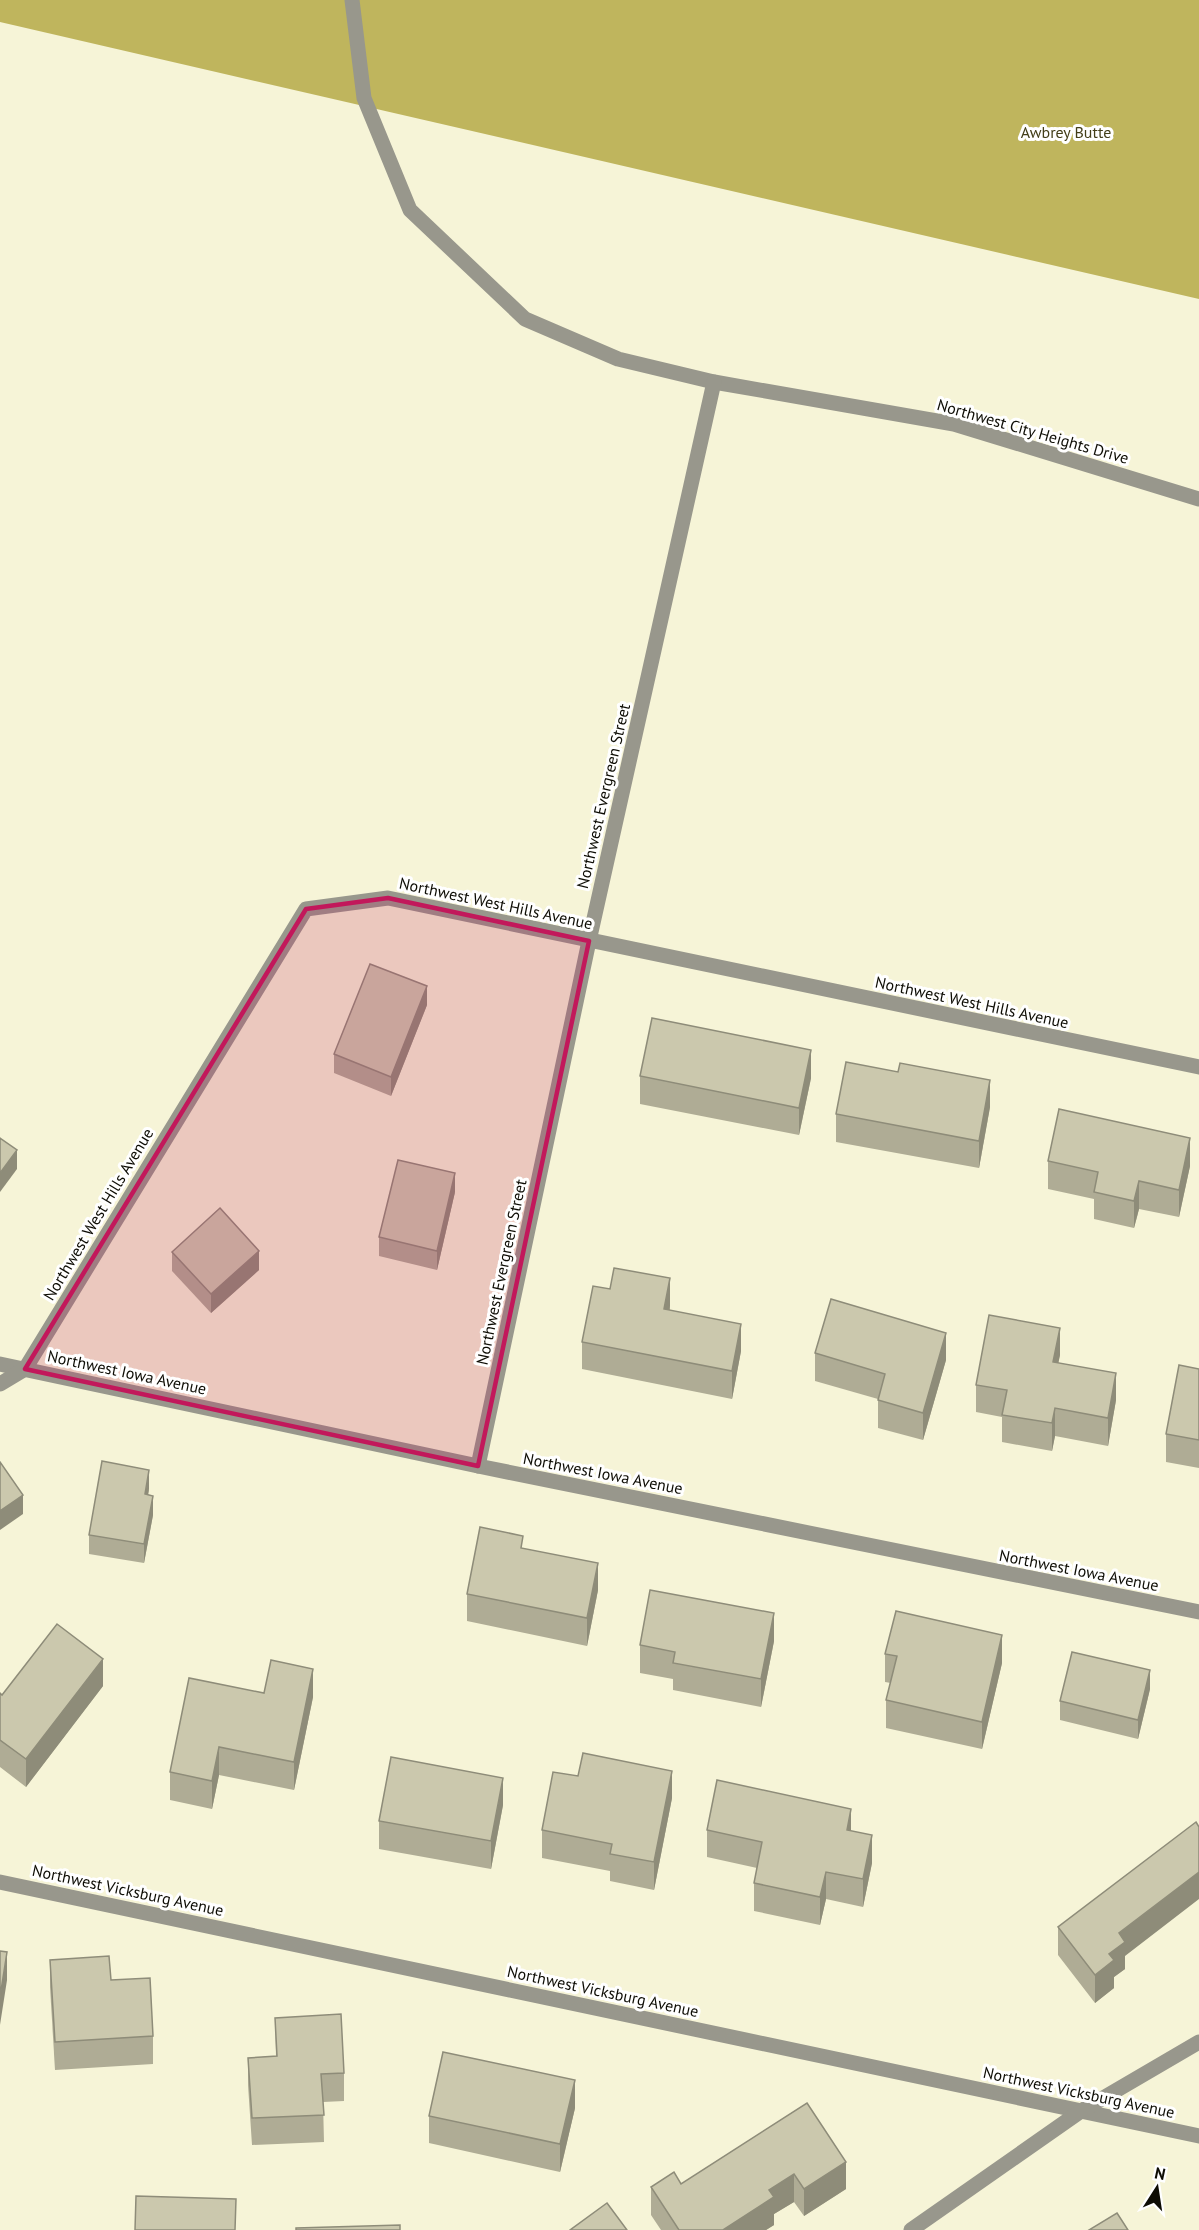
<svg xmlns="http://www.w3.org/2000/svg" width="1199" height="2230" viewBox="0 0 1199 2230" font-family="'PT Sans',sans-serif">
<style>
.forest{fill:#bfb55d}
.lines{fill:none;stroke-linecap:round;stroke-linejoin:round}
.minor{stroke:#98978c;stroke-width:15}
.wall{fill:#afac95}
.shaded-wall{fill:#8e8c79}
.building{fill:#cbc8ad;stroke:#8e8c79;stroke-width:1.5}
.marked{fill:#c2185b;fill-opacity:0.2;stroke:#c2185b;stroke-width:4.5;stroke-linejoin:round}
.labels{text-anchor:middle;stroke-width:6;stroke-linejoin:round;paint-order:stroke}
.park-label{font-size:16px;fill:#433e18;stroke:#fff}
.street-label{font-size:16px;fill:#0d0c04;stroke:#fff}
</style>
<rect width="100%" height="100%" fill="#f6f4d7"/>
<polygon class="forest" points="0,0 1199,0 1199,299 0,22"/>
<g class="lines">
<g class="minor">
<polyline points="352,0 364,98 410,210 525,319 618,359 714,382 954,424 1199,499"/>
<polyline points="0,1364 478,1466 1199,1612"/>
<polyline points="0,1384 25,1369 306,909 388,898 1199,1067"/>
<polyline points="478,1466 589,941 714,382"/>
<polyline points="0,1882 1199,2136"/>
<polyline points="911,2230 1081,2111 1199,2042"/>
</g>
</g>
<g class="wall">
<polygon points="427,1005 391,1096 334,1073 334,1054"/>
<polygon points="898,1072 990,1107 979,1168 836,1142 836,1114"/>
<polygon points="640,1076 811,1078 799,1135 640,1104"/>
<polygon points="1048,1161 1190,1166 1179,1217 1139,1209 1134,1228 1094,1219 1094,1199 1048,1189"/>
<polygon points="455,1192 437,1270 379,1256 379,1237"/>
<polygon points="172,1252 259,1270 211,1313 172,1271"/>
<polygon points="670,1306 670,1310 741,1351 732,1399 582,1369 582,1342"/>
<polygon points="815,1353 946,1360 923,1440 878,1428 878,1399 815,1381"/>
<polygon points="1060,1355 1058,1363 1116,1400 1108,1446 1055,1436 1052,1451 1002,1442 1002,1417 976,1412 976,1385"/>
<polygon points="1199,1369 1199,1468 1166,1462 1166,1434"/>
<polygon points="149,1489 148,1495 153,1515 144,1563 89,1554 89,1535"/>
<polygon points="523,1548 598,1590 587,1646 467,1621 467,1594"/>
<polygon points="774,1641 761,1707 673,1690 673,1679 640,1673 640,1645"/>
<polygon points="885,1654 1002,1663 982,1749 886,1728 886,1700 891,1683 885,1682"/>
<polygon points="103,1686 26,1787 0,1767 0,1693 2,1695"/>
<polygon points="1150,1689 1138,1739 1060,1720 1060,1701"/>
<polygon points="264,1693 313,1697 294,1790 219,1775 212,1809 170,1800 170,1772"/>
<polygon points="672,1798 654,1890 610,1881 610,1871 542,1858 542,1830"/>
<polygon points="503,1805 491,1869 379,1849 379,1821"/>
<polygon points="707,1830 851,1831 872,1863 863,1907 826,1899 820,1925 754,1911 754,1883 757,1868 707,1857"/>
<polygon points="1058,1927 1125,1956 1125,1969 1114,1977 1114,1988 1095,2003 1058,1955"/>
<polygon points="50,1960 111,1980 153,2036 153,2064 55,2070 50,1987"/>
<polygon points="275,2018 344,2073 344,2101 323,2102 324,2142 252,2145 248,2085 248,2058 276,2056"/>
<polygon points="807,2103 846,2189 804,2216 794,2202 774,2214 774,2225 766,2230 661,2230 651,2215 651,2187 681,2184"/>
<polygon points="575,2108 560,2172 429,2143 429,2116"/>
</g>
<g class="shaded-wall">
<polygon points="427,986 427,1005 391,1096 391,1077"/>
<polygon points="811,1050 811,1078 799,1135 799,1108"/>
<polygon points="990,1080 990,1107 979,1168 979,1141"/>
<polygon points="1190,1138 1190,1166 1179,1217 1179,1190"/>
<polygon points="17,1150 17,1169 0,1192 0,1173"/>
<polygon points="455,1173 455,1192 437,1270 437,1251"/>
<polygon points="1139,1181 1139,1209 1134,1228 1134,1201"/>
<polygon points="259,1251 259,1270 211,1313 211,1294"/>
<polygon points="670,1278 670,1306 664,1336 664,1309"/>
<polygon points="741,1324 741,1351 732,1399 732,1371"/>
<polygon points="1060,1328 1060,1355 1053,1389 1053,1362"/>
<polygon points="946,1333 946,1360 923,1440 923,1413"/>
<polygon points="1116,1373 1116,1400 1108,1446 1108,1418"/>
<polygon points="1055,1408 1055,1436 1052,1451 1052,1423"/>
<polygon points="149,1470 149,1489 145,1513 145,1494"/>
<polygon points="23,1495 23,1514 0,1530 0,1511"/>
<polygon points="153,1496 153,1515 144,1563 144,1544"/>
<polygon points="598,1563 598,1590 587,1646 587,1618"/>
<polygon points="774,1613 774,1641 761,1707 761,1679"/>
<polygon points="1002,1635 1002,1663 982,1749 982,1722"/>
<polygon points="103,1659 103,1686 26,1787 26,1759"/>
<polygon points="313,1669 313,1697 294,1790 294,1762"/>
<polygon points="1150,1670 1150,1689 1138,1739 1138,1720"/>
<polygon points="219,1747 219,1775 212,1809 212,1781"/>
<polygon points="672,1771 672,1798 654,1890 654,1862"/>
<polygon points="503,1778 503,1805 491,1869 491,1841"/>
<polygon points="851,1809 851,1836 847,1830"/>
<polygon points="872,1835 872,1863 863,1907 863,1879"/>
<polygon points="826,1872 826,1899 820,1925 820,1897"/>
<polygon points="1199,1872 1199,1899 1125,1956 1125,1969 1114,1977 1114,1988 1095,2003 1095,1975 1109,1954 1119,1933"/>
<polygon points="7,1952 7,1980 0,2025 0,1997"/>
<polygon points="575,2080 575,2108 560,2172 560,2144"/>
<polygon points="846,2162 846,2189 804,2216 804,2189"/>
<polygon points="794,2174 794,2202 774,2214 774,2225 766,2230 723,2230 769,2190"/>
</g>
<g class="building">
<polygon points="370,964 427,986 391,1077 334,1054"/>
<polygon points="652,1018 811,1050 799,1108 640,1076"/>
<polygon points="846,1062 898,1072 900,1063 990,1080 979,1141 836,1114"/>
<polygon points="1059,1109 1190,1138 1179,1190 1139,1181 1134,1201 1094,1192 1098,1172 1048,1161"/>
<polygon points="0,1138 17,1150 0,1173"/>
<polygon points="398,1160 455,1173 437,1251 379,1237"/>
<polygon points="220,1208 259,1251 211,1294 172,1252"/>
<polygon points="614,1268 670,1278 664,1309 741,1324 732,1371 582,1342 593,1286 610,1289"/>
<polygon points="831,1299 946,1333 923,1413 878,1400 885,1374 815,1353"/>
<polygon points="989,1315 1060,1328 1053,1362 1116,1373 1108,1418 1055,1408 1052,1423 1002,1415 1007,1390 976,1385"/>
<polygon points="1179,1365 1199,1369 1199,1440 1166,1434"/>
<polygon points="102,1461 149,1470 145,1494 153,1496 144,1544 89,1535"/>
<polygon points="0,1462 23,1495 0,1511"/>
<polygon points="480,1527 523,1536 521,1548 598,1563 587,1618 467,1594"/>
<polygon points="650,1590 774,1613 761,1679 673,1663 675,1652 640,1645"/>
<polygon points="896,1611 1002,1635 982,1722 886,1700 897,1656 885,1654"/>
<polygon points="57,1624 103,1659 26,1759 0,1740 0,1693 2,1695"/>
<polygon points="1072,1652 1150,1670 1138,1720 1060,1701"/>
<polygon points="271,1660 313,1669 294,1762 219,1747 212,1781 170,1772 189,1678 264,1693"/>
<polygon points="583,1753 672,1771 654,1862 610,1854 612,1844 542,1830 553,1772 578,1776"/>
<polygon points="391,1757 503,1778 491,1841 379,1821"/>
<polygon points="717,1780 851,1809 847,1830 872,1835 863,1879 826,1872 820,1897 754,1883 762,1842 707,1830"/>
<polygon points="1196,1822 1199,1827 1199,1872 1119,1933 1125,1942 1109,1954 1114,1960 1095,1975 1058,1927"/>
<polygon points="0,1951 7,1952 0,1997"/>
<polygon points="109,1956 111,1980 150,1978 153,2036 55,2042 50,1960"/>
<polygon points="341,2014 344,2073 321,2074 324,2115 252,2118 248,2058 277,2056 275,2018"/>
<polygon points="443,2052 575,2080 560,2144 429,2116"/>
<polygon points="807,2103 846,2162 804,2189 794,2174 769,2190 774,2197 723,2230 679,2230 651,2187 674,2172 681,2184"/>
<polygon points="136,2196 236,2199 235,2230 135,2230"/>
<polygon points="607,2203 627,2230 570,2230"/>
<polygon points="1117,2213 1128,2230 1089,2230"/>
<polygon points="400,2225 400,2230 296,2230 296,2228"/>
</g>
<path class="marked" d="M388 898 589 941 478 1466 25 1369 306 909Z"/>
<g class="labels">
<g class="park-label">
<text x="1066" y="138">Awbrey Butte</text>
</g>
<g class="street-label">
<text transform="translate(1033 431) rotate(16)" y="6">Northwest City Heights Drive</text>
<text transform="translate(603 796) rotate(-77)" y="6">Northwest Evergreen Street</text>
<text transform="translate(496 903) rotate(12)" y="6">Northwest West Hills Avenue</text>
<text transform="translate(972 1002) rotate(12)" y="6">Northwest West Hills Avenue</text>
<text transform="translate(98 1214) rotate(-59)" y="6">Northwest West Hills Avenue</text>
<text transform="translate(501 1272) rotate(-78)" y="6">Northwest Evergreen Street</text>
<text transform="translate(127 1372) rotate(12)" y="6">Northwest Iowa Avenue</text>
<text transform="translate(603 1473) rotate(11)" y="6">Northwest Iowa Avenue</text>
<text transform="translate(1079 1570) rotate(11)" y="6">Northwest Iowa Avenue</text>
<text transform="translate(128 1890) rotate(12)" y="6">Northwest Vicksburg Avenue</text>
<text transform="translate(603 1991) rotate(12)" y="6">Northwest Vicksburg Avenue</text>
<text transform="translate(1079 2092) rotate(12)" y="6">Northwest Vicksburg Avenue</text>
</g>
</g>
<g transform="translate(1157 2188) rotate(12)" stroke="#ffffff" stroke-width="4.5" paint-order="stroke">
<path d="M0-4.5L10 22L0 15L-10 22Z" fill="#0d0c04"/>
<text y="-9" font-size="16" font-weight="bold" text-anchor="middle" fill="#0d0c04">N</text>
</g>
</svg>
